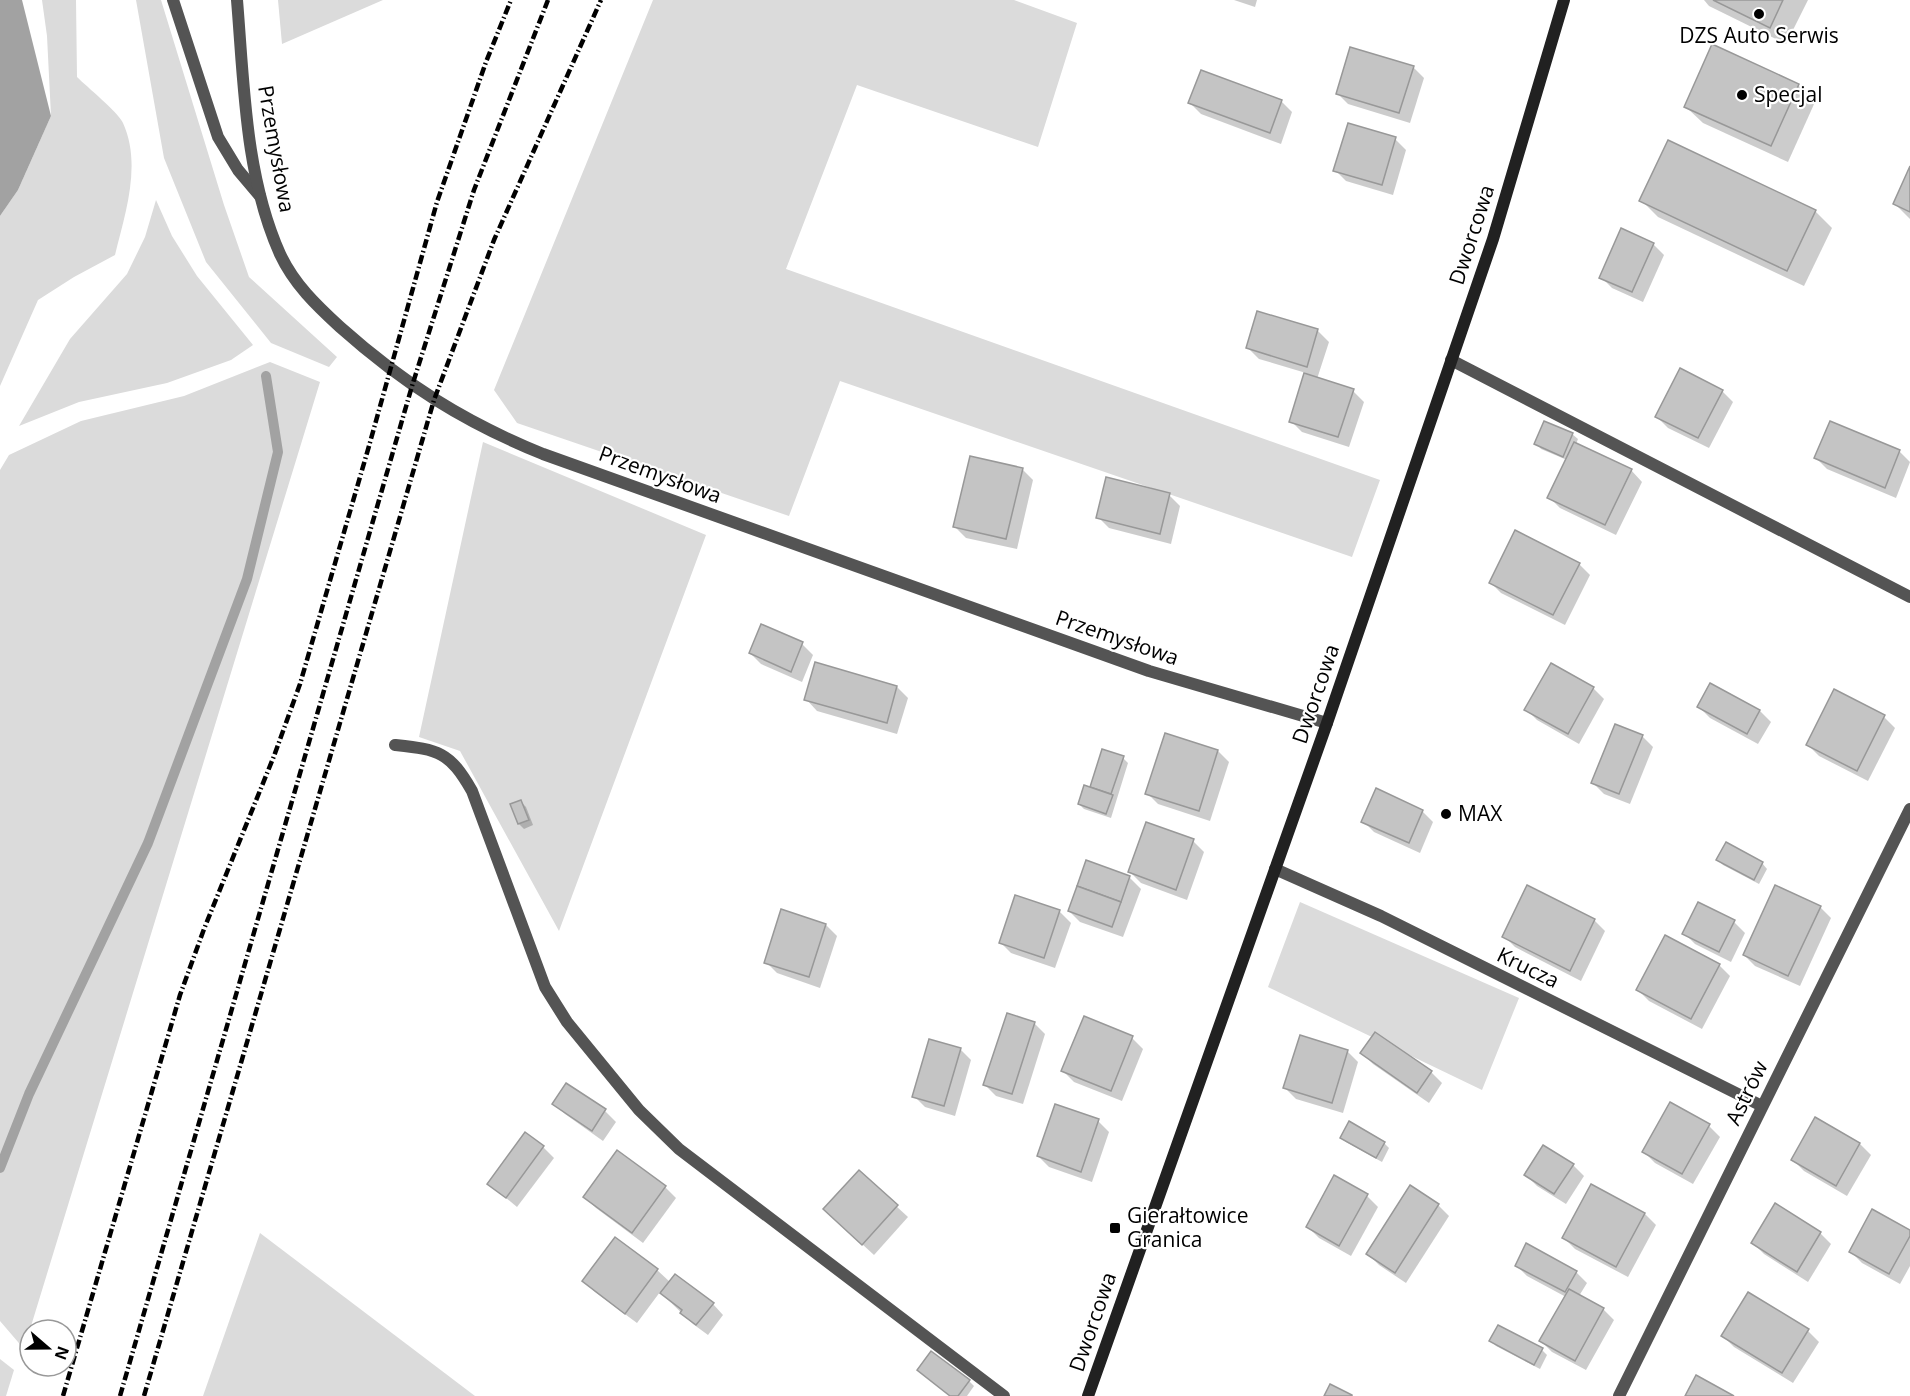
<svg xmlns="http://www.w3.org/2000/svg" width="1910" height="1396" viewBox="0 0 1910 1396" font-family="'Open Sans',sans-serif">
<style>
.green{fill:#dbdbdb}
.water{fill:#a2a2a2}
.shadow{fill:#0003}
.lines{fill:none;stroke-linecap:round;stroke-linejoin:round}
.stream{stroke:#a2a2a2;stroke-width:10}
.building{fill:#c4c4c4;stroke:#989898;stroke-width:1.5}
.service{stroke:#545454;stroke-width:12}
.minor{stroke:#545454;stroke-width:12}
.secondary{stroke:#212121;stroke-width:12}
.rail{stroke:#000;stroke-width:4.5;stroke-dasharray:9 3 1.5 3;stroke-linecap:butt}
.poi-dot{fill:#000;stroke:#fff;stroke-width:2}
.labels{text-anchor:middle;stroke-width:4.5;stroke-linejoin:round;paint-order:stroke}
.poi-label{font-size:21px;fill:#000;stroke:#fff;text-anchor:start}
.street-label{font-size:21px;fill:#000;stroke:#fff}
</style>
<rect width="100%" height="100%" fill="#fff"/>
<g class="green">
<path d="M42 0H76L77 77C87 87 118 112 123 123 142 165 125 214 115 255L74 277 38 300 0 386V216L18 190 51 116 47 36Z"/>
<polygon points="136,0 161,0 224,205 249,277 337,357 329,367 271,343 206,262 164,158"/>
<polygon points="278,0 383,0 282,44"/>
<polygon points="653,0 1014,0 1077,23 1038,147 857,85 786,269 1380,480 1352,557 840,381 789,516 517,423 494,390"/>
<polygon points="156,200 172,236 197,276 253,345 231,360 167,383 79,402 19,426 70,339 127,274 145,237"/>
<polygon points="270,362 320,382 24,1349 0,1321 0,470 9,455 81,421 184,396"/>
<polygon points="483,442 706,535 559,931 460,751 419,737"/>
<polygon points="1300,902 1519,998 1482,1090 1268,987"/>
<polygon points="260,1233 475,1396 203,1396"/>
<polygon points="0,1359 14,1370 6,1396 0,1396"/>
</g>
<polygon class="water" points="0,0 22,0 51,116 18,190 0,216"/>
<g class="shadow">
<polygon points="1234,0 1257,0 1255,7"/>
<polygon points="1704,0 1808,0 1786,44 1709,6"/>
<polygon points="1413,67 1424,78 1410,123 1348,104 1337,93"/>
<polygon points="1798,85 1815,102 1788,162 1703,123 1686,107"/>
<polygon points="1281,101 1292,112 1281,144 1201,114 1190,103"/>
<polygon points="1395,139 1406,150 1393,195 1346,181 1335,170"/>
<polygon points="1910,169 1910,219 1895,204"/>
<polygon points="1641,200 1815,211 1832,228 1804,286 1658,217"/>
<polygon points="1653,244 1664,255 1643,302 1612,288 1601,277"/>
<polygon points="1258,313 1318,331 1329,342 1317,379 1353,391 1364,402 1349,447 1302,432 1291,421 1306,373 1259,359 1248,348"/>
<polygon points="1722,391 1733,402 1709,448 1668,428 1657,417"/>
<polygon points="1831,423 1899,451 1910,462 1896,498 1827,469 1816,458"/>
<polygon points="1572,434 1578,439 1576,444 1631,470 1642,482 1616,535 1560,508 1549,497 1567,460 1541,449 1536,443"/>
<polygon points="1022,469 1033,480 1017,549 966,538 955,527"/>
<polygon points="1169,495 1180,506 1171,544 1109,528 1098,517"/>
<polygon points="1579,564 1590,575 1565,625 1501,593 1490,582"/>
<polygon points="762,626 802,644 813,655 802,682 761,664 750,653"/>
<polygon points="1711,685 1760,711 1771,722 1758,744 1710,718 1699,707"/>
<polygon points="897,687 908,698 897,734 817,711 806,699"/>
<polygon points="1593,688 1604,699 1579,744 1537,720 1526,709"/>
<polygon points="1835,691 1884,717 1895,728 1868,781 1819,756 1808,745"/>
<polygon points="1642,736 1653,747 1630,804 1604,794 1593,783"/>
<polygon points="1103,751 1123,758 1128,763 1111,818 1084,809 1079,804 1091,789"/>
<polygon points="1218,751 1229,762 1210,821 1158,804 1147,793"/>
<polygon points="521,802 526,807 533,825 524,829 519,824"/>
<polygon points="1422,811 1433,822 1420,853 1374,832 1363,821"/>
<polygon points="1193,841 1204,852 1187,900 1141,883 1130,872"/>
<polygon points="1718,860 1762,863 1767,869 1759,884 1723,865"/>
<polygon points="1087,862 1130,878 1141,889 1123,937 1080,922 1069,911"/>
<polygon points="1528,887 1594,920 1605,931 1581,981 1515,947 1504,936"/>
<polygon points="1016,896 1060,912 1071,923 1055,968 1011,953 1000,942"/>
<polygon points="1820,907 1831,918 1800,986 1755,966 1744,955"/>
<polygon points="1734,922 1745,933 1731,962 1695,944 1684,933"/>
<polygon points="826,925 837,936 820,988 777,973 766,962"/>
<polygon points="1719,965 1730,976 1702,1029 1649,1001 1638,990"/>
<polygon points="1084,1018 1132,1038 1143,1049 1122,1101 1074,1082 1063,1071"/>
<polygon points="1034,1023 1045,1034 1023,1104 996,1096 985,1085"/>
<polygon points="960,1049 971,1060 955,1116 925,1107 914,1096"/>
<polygon points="1347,1051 1358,1062 1343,1113 1296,1099 1285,1088"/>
<polygon points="1362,1053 1431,1072 1442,1083 1429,1103 1373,1064"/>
<polygon points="554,1103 605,1111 616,1122 603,1141 565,1114"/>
<polygon points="1671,1104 1709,1126 1720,1137 1693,1184 1655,1163 1644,1152"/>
<polygon points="1816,1119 1860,1144 1871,1155 1847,1196 1804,1171 1793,1160"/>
<polygon points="1098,1121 1109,1132 1092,1182 1049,1167 1038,1156"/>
<polygon points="1341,1137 1384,1143 1389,1148 1382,1162 1346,1142"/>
<polygon points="543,1147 554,1158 517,1207 489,1184"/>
<polygon points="1573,1165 1584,1176 1566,1204 1537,1186 1526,1175"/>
<polygon points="859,1172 908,1217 874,1255 836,1220"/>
<polygon points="1335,1177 1367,1196 1378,1207 1351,1256 1319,1238 1308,1227"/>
<polygon points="1592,1186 1645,1214 1656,1225 1628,1277 1575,1249 1564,1238"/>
<polygon points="665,1187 676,1198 643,1243 596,1208 585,1197"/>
<polygon points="1438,1205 1449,1216 1406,1283 1379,1265 1368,1254"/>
<polygon points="1910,1232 1910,1266 1900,1284 1862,1263 1851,1252"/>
<polygon points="1820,1233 1831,1244 1808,1282 1764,1254 1753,1243"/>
<polygon points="616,1239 657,1270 670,1282 713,1304 723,1315 708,1335 693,1324 660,1292 637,1323 595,1292 584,1281"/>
<polygon points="1516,1265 1576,1272 1587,1283 1579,1296 1603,1309 1614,1320 1586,1370 1552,1352 1541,1341 1566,1297 1527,1276"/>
<polygon points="1498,1327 1542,1350 1547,1355 1540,1369 1496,1346 1491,1341"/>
<polygon points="1808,1331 1819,1342 1793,1383 1734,1347 1723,1336"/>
<polygon points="969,1381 974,1386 967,1396 951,1396"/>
</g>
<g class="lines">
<polyline class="stream" points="0,1168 29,1094 148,843 247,579 278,452 266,376"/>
</g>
<g class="building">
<polygon points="1713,0 1783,0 1770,28"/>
<polygon points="1712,44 1799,84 1771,146 1684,107"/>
<polygon points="1350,47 1414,66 1399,113 1336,94"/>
<polygon points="1201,70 1282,100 1270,133 1188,103"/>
<polygon points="1348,123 1396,137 1382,185 1333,171"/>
<polygon points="1668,140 1816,210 1787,271 1639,201"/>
<polygon points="1910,166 1910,212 1893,204"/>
<polygon points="1621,228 1654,243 1632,292 1599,278"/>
<polygon points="1257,311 1318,329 1307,367 1246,348"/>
<polygon points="1680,368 1723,390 1698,438 1655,417"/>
<polygon points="1304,373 1354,389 1338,437 1289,422"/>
<polygon points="1544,421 1573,433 1563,457 1534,444"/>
<polygon points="1830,421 1900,450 1885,488 1814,458"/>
<polygon points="1574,442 1632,469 1605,525 1547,498"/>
<polygon points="970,456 1023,468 1006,539 953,527"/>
<polygon points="1106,477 1170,493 1160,534 1096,518"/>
<polygon points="1515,530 1580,563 1553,615 1489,583"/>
<polygon points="761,624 803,642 791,672 749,653"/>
<polygon points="815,662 897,686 887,723 804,700"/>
<polygon points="1551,663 1594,687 1568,734 1524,710"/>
<polygon points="1710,683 1760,710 1747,734 1697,707"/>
<polygon points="1834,689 1885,715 1857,771 1806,745"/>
<polygon points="1615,724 1643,735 1619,794 1591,783"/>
<polygon points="1165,733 1218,750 1199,811 1145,794"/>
<polygon points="1102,749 1124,756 1111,794 1090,787"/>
<polygon points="1084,785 1113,795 1106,814 1078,804"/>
<polygon points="1376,788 1423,810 1409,843 1361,822"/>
<polygon points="521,800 529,820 518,824 510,804"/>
<polygon points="1146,822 1194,839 1176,890 1128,872"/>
<polygon points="1726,842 1763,862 1754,880 1716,860"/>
<polygon points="1086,860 1130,876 1121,902 1077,886"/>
<polygon points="1527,885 1595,919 1570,971 1502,937"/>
<polygon points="1775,885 1821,906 1788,976 1743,955"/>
<polygon points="1077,886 1121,902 1112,927 1068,911"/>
<polygon points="1015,895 1060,910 1044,958 999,943"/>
<polygon points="1698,902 1735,920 1719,952 1682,934"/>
<polygon points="781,909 826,924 809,977 764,963"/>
<polygon points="1665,935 1720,964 1691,1019 1636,990"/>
<polygon points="1007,1013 1035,1022 1012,1094 983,1085"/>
<polygon points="1084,1016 1133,1036 1111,1091 1061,1071"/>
<polygon points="1375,1032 1432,1071 1417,1093 1360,1053"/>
<polygon points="1300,1035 1348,1050 1332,1103 1283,1088"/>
<polygon points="929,1039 961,1048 944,1106 912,1097"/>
<polygon points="566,1083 606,1109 592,1131 552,1104"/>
<polygon points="1670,1102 1710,1124 1682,1174 1642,1152"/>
<polygon points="1055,1104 1099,1119 1081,1172 1037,1156"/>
<polygon points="1815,1117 1860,1143 1836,1186 1791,1160"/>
<polygon points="1349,1121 1385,1142 1376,1158 1340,1138"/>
<polygon points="525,1132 544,1146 506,1198 487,1184"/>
<polygon points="1543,1145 1574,1164 1554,1194 1524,1175"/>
<polygon points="617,1150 666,1186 632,1233 583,1197"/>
<polygon points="859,1170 898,1205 862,1245 823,1209"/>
<polygon points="1334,1175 1368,1194 1339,1246 1306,1227"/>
<polygon points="1591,1184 1645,1213 1616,1267 1562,1238"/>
<polygon points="1410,1185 1439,1204 1395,1273 1366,1254"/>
<polygon points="1775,1203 1821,1232 1797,1272 1751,1243"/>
<polygon points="1872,1209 1910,1230 1910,1236 1889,1274 1849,1252"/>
<polygon points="615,1237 658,1269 625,1314 582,1281"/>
<polygon points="1526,1243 1577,1271 1565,1292 1515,1266"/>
<polygon points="675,1274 714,1303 696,1325 680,1313 682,1310 660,1293"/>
<polygon points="1569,1289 1604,1308 1575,1361 1539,1341"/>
<polygon points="1748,1292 1809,1329 1782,1373 1721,1336"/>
<polygon points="1498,1325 1543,1348 1534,1365 1489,1341"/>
<polygon points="931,1351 970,1380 958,1396 950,1396 917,1370"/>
<polygon points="1696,1375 1734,1396 1685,1396"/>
<polygon points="1330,1384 1352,1395 1352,1396 1324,1396"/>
</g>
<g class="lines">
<g class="service">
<polyline points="173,0 218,137 238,170 260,196"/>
<polyline points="1451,360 1910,597"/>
<path d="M395 745C439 750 449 751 472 791L545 987 567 1022 639 1110 679 1149 1004 1396"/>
</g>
<g class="minor">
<path d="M237 0C244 84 245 176 280 254 294 284 316 305 340 327 404 384 464 422 543 454L1149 671 1327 723"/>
<polyline points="1275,869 1381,916 1762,1106"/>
<polyline points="1619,1396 1910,809"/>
</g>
<polyline class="secondary" points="1088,1396 1327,723 1493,239 1564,0"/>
<g class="rail">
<polyline points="63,1396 180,995 204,929 274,756 300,684 369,446 437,202 486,62 511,0"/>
<polyline points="120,1396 412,386 474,190 548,0"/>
<polyline points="144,1396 434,400 494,240 601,0"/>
</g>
</g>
<g class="poi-dot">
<circle cx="1759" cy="14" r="6"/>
<circle cx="1742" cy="95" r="6"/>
<circle cx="1446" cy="814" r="6"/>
<rect x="1109" y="1222" width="12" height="12" rx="3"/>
</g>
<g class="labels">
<g class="poi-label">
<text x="1759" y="43" text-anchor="middle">DZS Auto Serwis</text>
<text x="1754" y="102">Specjal</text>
<text x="1458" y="821">MAX</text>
<text x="1127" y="1223">Gierałtowice<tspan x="1127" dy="24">Granica</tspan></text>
</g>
<g class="street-label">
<text transform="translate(276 149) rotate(80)" y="7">Przemysłowa</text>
<text transform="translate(1472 235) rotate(-72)" y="7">Dworcowa</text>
<text transform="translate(660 475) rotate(20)" y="7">Przemysłowa</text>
<text transform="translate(1117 638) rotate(19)" y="7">Przemysłowa</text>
<text transform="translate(1316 694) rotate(-71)" y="7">Dworcowa</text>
<text transform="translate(1528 968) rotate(26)" y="7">Krucza</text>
<text transform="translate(1747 1093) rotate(-64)" y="7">Astrów</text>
<text transform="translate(1093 1322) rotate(-71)" y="7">Dworcowa</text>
</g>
</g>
<g transform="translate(48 1348) rotate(110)"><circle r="28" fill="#ffffff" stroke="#999999" stroke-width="1.5"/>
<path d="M0-4.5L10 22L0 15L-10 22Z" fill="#000000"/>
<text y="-9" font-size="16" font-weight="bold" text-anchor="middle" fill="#000000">N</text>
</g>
</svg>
